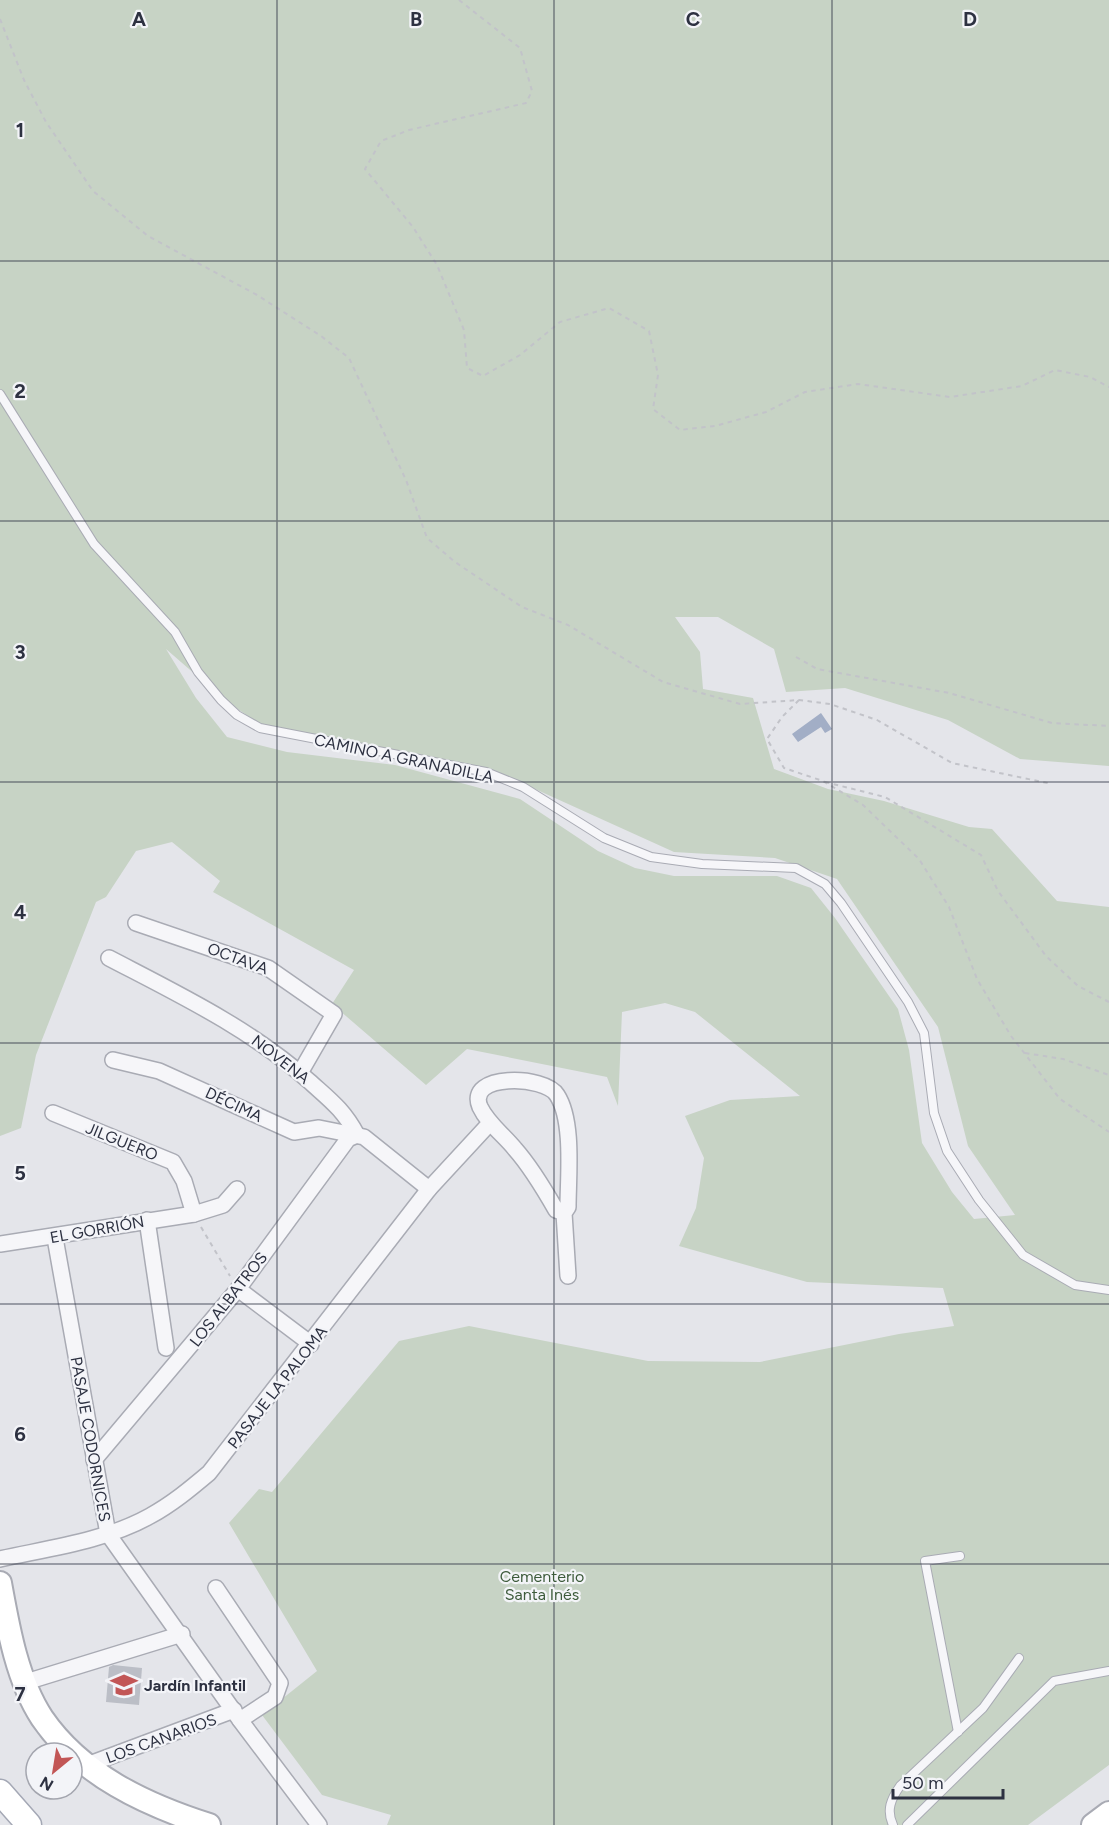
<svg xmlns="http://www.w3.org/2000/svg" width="1109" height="1825" viewBox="0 0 1109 1825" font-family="Figtree,sans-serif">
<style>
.green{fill:#c7d3c5;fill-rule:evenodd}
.water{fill:#a2aec6}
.building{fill:#bbbec6}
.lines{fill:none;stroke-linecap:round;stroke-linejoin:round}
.service-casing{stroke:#a9abb4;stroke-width:10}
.minor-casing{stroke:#a9abb4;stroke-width:18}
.secondary-casing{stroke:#a9abb4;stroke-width:26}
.primary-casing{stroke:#a4a8b5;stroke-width:27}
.path{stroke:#c2c3c9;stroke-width:2;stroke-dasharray:4.5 4.5;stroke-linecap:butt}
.service{stroke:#f6f6f9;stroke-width:8}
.minor{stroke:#f6f6f9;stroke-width:15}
.secondary{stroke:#fff;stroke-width:22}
.primary{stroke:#fff;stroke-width:24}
.grid{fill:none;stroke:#2d3141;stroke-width:1.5;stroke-opacity:0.55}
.labels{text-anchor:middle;stroke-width:4.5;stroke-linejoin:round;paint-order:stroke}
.street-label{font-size:16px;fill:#2d3141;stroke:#f3f4f8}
.park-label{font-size:16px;fill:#3d5b3b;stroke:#f3f4f8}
.poi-label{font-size:16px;font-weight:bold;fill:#2d3141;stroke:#f3f4f8;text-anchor:start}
.grid-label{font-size:20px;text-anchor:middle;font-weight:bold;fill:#2d3141;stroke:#f3f4f8;stroke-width:4.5;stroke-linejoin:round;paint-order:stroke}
</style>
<rect width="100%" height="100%" fill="#e4e5ea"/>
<path class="green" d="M0 0H1109V766L1020 759 948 720 845 688 786 692 774 649 718 617H675L700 652 703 689 753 698 774 769 828 789 884 801 969 827 992 829 1057 901 1109 907V1765L1028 1825H387L391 1815 322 1795 262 1715 317 1671 229 1523 259 1489 272 1492 399 1341 469 1326 648 1361 760 1362 899 1334 954 1326 943 1288 807 1282 679 1246 696 1208 704 1158 685 1116 730 1100 800 1096 695 1012 665 1003 622 1012 618 1106 607 1077 467 1049 426 1085 332 1004 354 970 213 892 220 881 172 842 136 851 106 897 96 902 36 1055 21 1128 0 1136ZM166 649 227 702 263 726 491 769 674 852 775 858 837 879 938 1027 968 1146 1015 1215 974 1219 952 1192 922 1143 909 1050 898 1009 835 918 811 888 777 876H674L635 868 598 851 520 799 395 765 287 752 227 737 196 698Z"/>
<polygon class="water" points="821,713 832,729 825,733 821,727 798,742 792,734"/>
<polygon class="building" points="113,1665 142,1668 139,1705 106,1702 109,1667"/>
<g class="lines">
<defs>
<g id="service">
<polyline points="0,394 94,544 175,632 198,672 221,700 237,715 260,728 486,772 523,787 604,838 651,857 702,864 796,868 825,884 841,903 908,1002 924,1033 934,1113 947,1151 979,1200 1023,1255 1075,1285 1109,1290"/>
<polyline points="958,1732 925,1561 960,1556"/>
<path d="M893 1825C886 1810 891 1799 900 1786L983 1708 1019 1658"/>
<polyline points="907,1825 1054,1681 1109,1671"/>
</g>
<g id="minor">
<polyline points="136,923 268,968 334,1014 300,1073"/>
<path d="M109 958C180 995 249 1028 309 1081 330 1100 343 1109 357 1135"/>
<polyline points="113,1060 159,1071 294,1132 319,1128 364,1137 429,1189"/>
<polyline points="53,1113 173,1162 184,1181 194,1214"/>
<path d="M564 1213 556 1210C544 1189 531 1167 515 1149 504 1135 488 1124 480 1107 465 1073 545 1075 557 1095 574 1121 568 1177 568 1207L564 1213 568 1276"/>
<polyline points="147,1220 166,1348"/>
<polyline points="55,1238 108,1534 240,1720 319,1825"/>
<polyline points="0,1244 194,1214 223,1205 237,1189"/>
<polyline points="238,1289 311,1344"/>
<polyline points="94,1460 238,1289 348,1139 357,1135"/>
<path d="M0 1559C50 1548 105 1541 150 1516 172 1504 190 1489 209 1473L429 1189 490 1123"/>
<polyline points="216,1588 280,1683 275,1697 240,1720"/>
<polyline points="26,1682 182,1634"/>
<polyline points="87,1765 234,1710"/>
</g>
<g id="secondary">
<path d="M0 1583C8 1627 17 1680 42 1718 81 1775 146 1805 209 1825"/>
<polyline points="1093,1825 1109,1813"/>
</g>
<polyline id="primary" points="0,1792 29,1825"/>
</defs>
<use href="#service" class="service-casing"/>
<use href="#minor" class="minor-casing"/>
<use href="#secondary" class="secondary-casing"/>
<use href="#primary" class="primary-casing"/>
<g class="path">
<polyline points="459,0 520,48 532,91 526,103 409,130 381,141 365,169 413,227 437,265 464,330 467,368 483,376 520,355 560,322 609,308 649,331 658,375 653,409 680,430 715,426 766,412 805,392 858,384 950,397 1022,386 1055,370 1090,377 1109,387"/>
<polyline points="0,19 24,80 46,122 93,191 148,236 257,295 321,336 349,358 406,480 427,538 455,562 522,607 568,625 663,682 740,704 799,700 830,704 877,720 952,763 1052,784"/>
<polyline points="796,657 817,669 949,693 1052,723 1109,726"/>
<polyline points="799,700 782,717 767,739 784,768 823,781 863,805 919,859 949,907 977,979 1011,1036 1060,1099 1109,1132"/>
<polyline points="825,782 885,797 981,855 998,891 1046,956 1078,986 1109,1002"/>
<polyline points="1025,1053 1063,1059 1109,1075"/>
<polyline points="201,1227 230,1276"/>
</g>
<use href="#service" class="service"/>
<use href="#minor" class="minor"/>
<use href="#secondary" class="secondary"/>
<use href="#primary" class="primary"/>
</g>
<path class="grid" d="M277 0V1825M554 0V1825M832 0V1825M0 261H1109M0 521H1109M0 782H1109M0 1043H1109M0 1304H1109M0 1564H1109"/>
<defs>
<symbol id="school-bare" viewBox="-9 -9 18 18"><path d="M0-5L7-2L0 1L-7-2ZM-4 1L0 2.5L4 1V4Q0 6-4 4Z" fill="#c25656" stroke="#f3f4f8" stroke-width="2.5" paint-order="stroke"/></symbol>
</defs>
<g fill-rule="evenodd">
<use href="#school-bare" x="105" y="1666" width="38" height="38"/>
</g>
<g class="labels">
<g class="street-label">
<text transform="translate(404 758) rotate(12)" y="6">CAMINO A GRANADILLA</text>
<text transform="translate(238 958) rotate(20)" y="6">OCTAVA</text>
<text transform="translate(281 1059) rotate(38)" y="6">NOVENA</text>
<text transform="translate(234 1104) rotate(25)" y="6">DÉCIMA</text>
<text transform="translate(122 1141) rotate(22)" y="6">JILGUERO</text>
<text transform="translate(97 1229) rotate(-10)" y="6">EL GORRIÓN</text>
<text transform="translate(228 1299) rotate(-52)" y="6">LOS ALBATROS</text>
<text transform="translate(277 1387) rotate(-52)" y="6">PASAJE LA PALOMA</text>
<text transform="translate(91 1439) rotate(80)" y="6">PASAJE CODORNICES</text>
<text transform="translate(161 1738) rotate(-20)" y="6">LOS CANARIOS</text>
</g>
<g class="park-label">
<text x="542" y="1582">Cementerio<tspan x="542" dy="18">Santa Inés</tspan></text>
</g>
<g class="poi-label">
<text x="144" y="1691">Jardín Infantil</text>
</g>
</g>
<g class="grid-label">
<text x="139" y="26">A</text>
<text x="416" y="26">B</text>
<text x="693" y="26">C</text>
<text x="970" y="26">D</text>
<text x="20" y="137">1</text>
<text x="20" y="398">2</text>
<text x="20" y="659">3</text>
<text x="20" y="919">4</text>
<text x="20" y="1180">5</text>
<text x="20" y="1441">6</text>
<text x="20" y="1701">7</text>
</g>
<g transform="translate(54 1771) rotate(210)"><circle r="28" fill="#f3f4f8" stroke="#a4a6af" stroke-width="1.5"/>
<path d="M0-4.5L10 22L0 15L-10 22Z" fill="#c25656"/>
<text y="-9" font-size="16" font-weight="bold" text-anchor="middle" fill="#2d3141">N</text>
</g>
<path d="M893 1789v9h110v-9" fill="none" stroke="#2d3141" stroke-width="3"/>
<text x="902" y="1789" font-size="18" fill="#2d3141" stroke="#f3f4f8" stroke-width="4.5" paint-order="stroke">50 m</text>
</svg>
